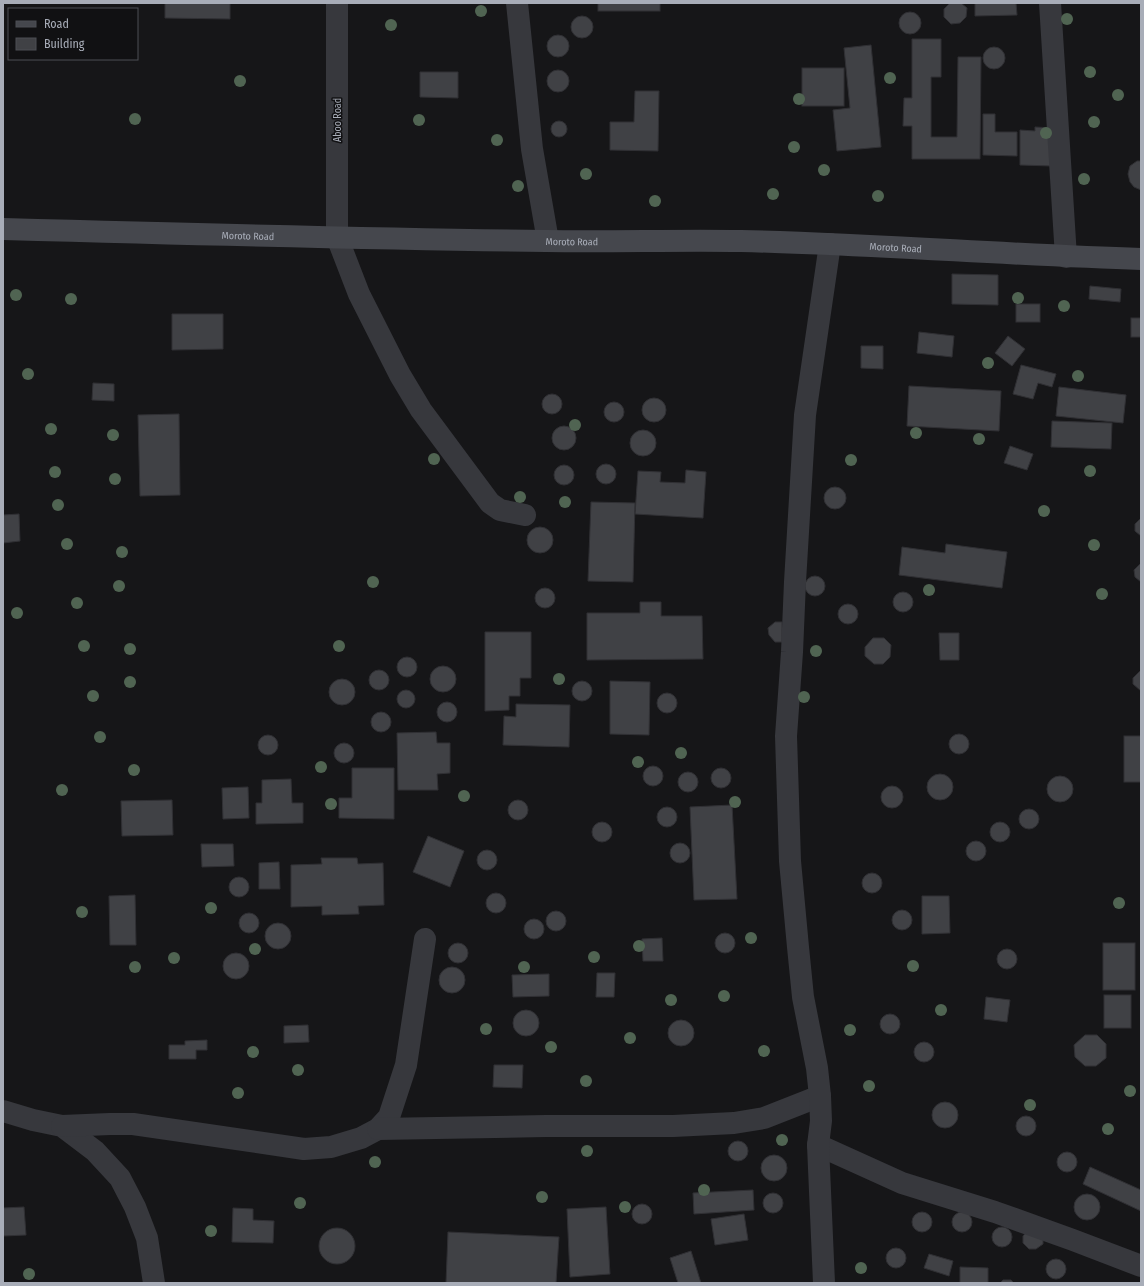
<svg xmlns="http://www.w3.org/2000/svg" width="1144" height="1286" viewBox="0 0 1144 1286" font-family="'Fira Sans Condensed',sans-serif">
<style>
.building{fill:#404145;stroke:#303034}
.lines{fill:none;stroke-linecap:round;stroke-linejoin:round}
.minor{stroke:#37383d;stroke-width:22}
.secondary{stroke:#45474d;stroke-width:22}
.tree{fill:#506452}
.labels{text-anchor:middle;stroke-width:3;stroke-linejoin:round;paint-order:stroke}
.street-label{font-size:10px;fill:#a8adb8;stroke:#111113}
</style>
<rect width="100%" height="100%" fill="#161618"/>
<g class="building">
<polygon points="165,3 230,3 230,19 165,18"/>
<rect x="598" y="3" width="62" height="8"/>
<polygon points="950,3 961,3 967,8 966,17 960,23 951,24 944,17 944,9"/>
<polygon points="975,3 1016,3 1017,15 975,16"/>
<circle cx="910" cy="23" r="11"/>
<circle cx="582" cy="27" r="11"/>
<circle cx="558" cy="46" r="11"/>
<polygon points="912,39 941,39 941,77 931,77 931,137 957,137 958,57 981,57 980,159 912,159 912,126 903,126 904,98 912,98"/>
<polygon points="871,45 881,147 837,151 833,110 850,108 844,48"/>
<circle cx="994" cy="58" r="11"/>
<rect x="802" y="68" width="42" height="38"/>
<circle cx="558" cy="81" r="11"/>
<polygon points="420,72 458,72 458,98 420,97"/>
<polygon points="635,91 659,91 658,151 610,150 610,122 634,122"/>
<polygon points="983,114 995,114 995,132 1017,132 1017,156 983,155"/>
<circle cx="559" cy="129" r="8"/>
<polygon points="1035,127 1053,128 1052,166 1020,165 1020,130 1035,131"/>
<polygon points="1137,161 1141,161 1141,190 1134,187 1130,182 1128,174 1130,166"/>
<polygon points="952,274 998,275 998,305 952,304"/>
<polygon points="1090,286 1121,289 1120,302 1089,299"/>
<rect x="1016" y="304" width="24" height="18"/>
<polygon points="172,314 223,314 223,349 172,350"/>
<rect x="1131" y="318" width="10" height="19"/>
<polygon points="919,332 954,336 952,357 917,353"/>
<polygon points="1008,336 1025,349 1012,366 995,353"/>
<polygon points="861,346 883,346 883,369 861,368"/>
<polygon points="1021,365 1056,374 1052,387 1038,383 1033,399 1013,394"/>
<polygon points="93,383 114,384 114,401 92,400"/>
<polygon points="909,386 1001,391 999,431 907,426"/>
<polygon points="1059,387 1126,395 1123,423 1056,416"/>
<circle cx="552" cy="404" r="10"/>
<circle cx="654" cy="410" r="12"/>
<circle cx="614" cy="412" r="10"/>
<polygon points="179,414 180,495 140,496 138,415"/>
<polygon points="1052,421 1112,423 1111,449 1051,447"/>
<circle cx="564" cy="438" r="12"/>
<circle cx="643" cy="443" r="13"/>
<polygon points="1010,446 1033,454 1027,470 1004,463"/>
<circle cx="606" cy="474" r="10"/>
<circle cx="564" cy="475" r="10"/>
<polygon points="686,470 706,472 703,518 635,514 638,471 661,472 660,482 685,483"/>
<circle cx="835" cy="498" r="11"/>
<polygon points="591,502 635,503 633,582 588,581"/>
<polygon points="19,514 20,541 3,543 3,515"/>
<polygon points="1141,518 1141,536 1135,531 1135,524"/>
<circle cx="540" cy="540" r="13"/>
<polygon points="946,544 1007,552 1002,588 899,575 902,547 945,553"/>
<polygon points="1141,563 1141,582 1135,577 1134,570"/>
<circle cx="815" cy="586" r="10"/>
<circle cx="545" cy="598" r="10"/>
<circle cx="903" cy="602" r="10"/>
<polygon points="640,602 661,602 661,616 702,616 703,659 587,660 587,613 640,613"/>
<circle cx="848" cy="614" r="10"/>
<polygon points="775,622 782,622 782,642 775,642 769,635 768,628"/>
<polygon points="485,632 531,632 531,678 520,678 520,696 509,696 509,710 485,711"/>
<polygon points="939,633 959,633 959,660 940,660"/>
<polygon points="873,638 884,638 891,645 890,657 883,664 874,664 865,656 865,647"/>
<circle cx="407" cy="667" r="10"/>
<circle cx="443" cy="679" r="13"/>
<circle cx="379" cy="680" r="10"/>
<polygon points="1140,671 1141,671 1141,691 1133,684 1133,678"/>
<circle cx="342" cy="692" r="13"/>
<circle cx="582" cy="691" r="10"/>
<polygon points="610,681 650,682 649,735 610,734"/>
<circle cx="406" cy="699" r="9"/>
<circle cx="667" cy="703" r="10"/>
<circle cx="447" cy="712" r="10"/>
<polygon points="516,704 570,705 569,747 503,745 504,716 516,717"/>
<circle cx="381" cy="722" r="10"/>
<polygon points="436,732 437,743 450,743 450,773 437,774 438,790 398,790 397,733"/>
<circle cx="959" cy="744" r="10"/>
<circle cx="268" cy="745" r="10"/>
<rect x="1124" y="736" width="17" height="46"/>
<circle cx="344" cy="753" r="10"/>
<circle cx="653" cy="776" r="10"/>
<circle cx="721" cy="778" r="10"/>
<polygon points="352,768 394,768 394,819 339,818 339,798 352,798"/>
<circle cx="688" cy="782" r="10"/>
<circle cx="940" cy="787" r="13"/>
<circle cx="1060" cy="789" r="13"/>
<polygon points="291,779 292,803 303,803 303,823 256,824 256,803 262,803 262,780"/>
<circle cx="892" cy="797" r="11"/>
<polygon points="248,787 249,818 223,819 222,788"/>
<circle cx="518" cy="810" r="10"/>
<polygon points="172,800 173,835 122,836 121,801"/>
<polygon points="732,805 737,899 694,900 690,807"/>
<circle cx="667" cy="817" r="10"/>
<circle cx="1029" cy="819" r="10"/>
<circle cx="602" cy="832" r="10"/>
<circle cx="1000" cy="832" r="10"/>
<polygon points="428,836 464,851 450,887 413,872"/>
<circle cx="976" cy="851" r="10"/>
<circle cx="680" cy="853" r="10"/>
<polygon points="201,844 233,844 234,866 202,867"/>
<circle cx="487" cy="860" r="10"/>
<polygon points="321,858 357,858 358,864 383,863 384,905 358,906 359,914 322,915 322,906 291,907 291,865 322,864"/>
<polygon points="279,862 280,889 259,889 259,863"/>
<circle cx="872" cy="883" r="10"/>
<circle cx="239" cy="887" r="10"/>
<circle cx="496" cy="903" r="10"/>
<polygon points="135,895 136,945 110,945 109,896"/>
<polygon points="922,896 949,896 950,933 922,934"/>
<circle cx="902" cy="920" r="10"/>
<circle cx="556" cy="921" r="10"/>
<circle cx="249" cy="923" r="10"/>
<circle cx="534" cy="929" r="10"/>
<circle cx="278" cy="936" r="13"/>
<circle cx="725" cy="943" r="10"/>
<polygon points="662,938 663,961 643,961 642,939"/>
<circle cx="458" cy="953" r="10"/>
<rect x="1103" y="943" width="32" height="47"/>
<circle cx="1007" cy="959" r="10"/>
<circle cx="236" cy="966" r="13"/>
<circle cx="452" cy="980" r="13"/>
<polygon points="597,973 615,973 614,997 596,997"/>
<polygon points="549,974 549,996 513,997 512,975"/>
<rect x="1104" y="995" width="27" height="33"/>
<polygon points="986,997 1010,1000 1007,1022 984,1019"/>
<circle cx="526" cy="1023" r="13"/>
<circle cx="890" cy="1024" r="10"/>
<circle cx="681" cy="1033" r="13"/>
<polygon points="308,1025 309,1042 284,1043 284,1026"/>
<polygon points="1085,1035 1097,1035 1106,1044 1106,1058 1096,1066 1085,1066 1075,1057 1074,1045"/>
<polygon points="207,1040 207,1050 196,1050 196,1059 169,1059 169,1045 185,1045 185,1041"/>
<circle cx="924" cy="1052" r="10"/>
<polygon points="494,1065 523,1065 522,1088 493,1087"/>
<circle cx="945" cy="1115" r="13"/>
<circle cx="1026" cy="1126" r="10"/>
<circle cx="738" cy="1151" r="10"/>
<circle cx="1067" cy="1162" r="10"/>
<circle cx="774" cy="1168" r="13"/>
<polygon points="1090,1167 1141,1190 1141,1211 1083,1184"/>
<polygon points="753,1190 754,1210 694,1214 693,1193"/>
<circle cx="773" cy="1203" r="10"/>
<circle cx="1087" cy="1207" r="13"/>
<circle cx="642" cy="1214" r="10"/>
<polygon points="24,1207 26,1235 3,1236 3,1208"/>
<polygon points="606,1207 610,1274 570,1277 567,1209"/>
<polygon points="233,1208 253,1209 253,1220 274,1221 273,1243 232,1242"/>
<circle cx="962" cy="1222" r="10"/>
<circle cx="922" cy="1222" r="10"/>
<polygon points="744,1214 748,1240 715,1245 711,1219"/>
<circle cx="1002" cy="1237" r="10"/>
<circle cx="337" cy="1246" r="18"/>
<polygon points="1029,1229 1043,1235 1043,1244 1036,1249 1029,1249 1023,1243 1023,1236"/>
<polygon points="448,1232 559,1237 556,1283 446,1283"/>
<circle cx="896" cy="1258" r="10"/>
<polygon points="691,1251 701,1283 678,1283 670,1258"/>
<polygon points="929,1254 953,1261 949,1276 924,1268"/>
<circle cx="1056" cy="1269" r="10"/>
<polygon points="960,1267 988,1268 988,1283 960,1283"/>
<polygon points="1003,1280 1011,1280 1014,1283 1000,1283"/>
</g>
<g class="lines">
<g class="minor">
<polyline points="337,3 337,237 359,294 400,375 421,410 490,503 500,510 525,515"/>
<polyline points="517,3 532,149 548,241"/>
<polyline points="1050,3 1066,257"/>
<polyline points="3,1111 33,1120 62,1126 95,1151 120,1178 135,1207 147,1238 154,1283"/>
<polyline points="62,1126 110,1124 133,1124 304,1149 331,1147 361,1138 378,1129 389,1117 406,1065 425,939"/>
<polyline points="378,1129 546,1126 673,1126 734,1123 764,1118 820,1096"/>
<polyline points="818,1145 902,1183 995,1212 1073,1240 1141,1266"/>
<polyline points="824,1283 818,1145 821,1121 820,1096 817,1068 803,997 798,947 790,861 786,736 792,652 795,582 805,415 830,244"/>
</g>
<path class="secondary" id="s1" d="M3 229C184 234 365 239 546 241 611 242 676 240 741 241 874 244 1008 255 1141 259"/>
</g>
<g class="tree">
<circle cx="481" cy="11" r="6"/>
<circle cx="1067" cy="19" r="6"/>
<circle cx="391" cy="25" r="6"/>
<circle cx="1090" cy="72" r="6"/>
<circle cx="890" cy="78" r="6"/>
<circle cx="240" cy="81" r="6"/>
<circle cx="1118" cy="95" r="6"/>
<circle cx="799" cy="99" r="6"/>
<circle cx="135" cy="119" r="6"/>
<circle cx="419" cy="120" r="6"/>
<circle cx="1094" cy="122" r="6"/>
<circle cx="1046" cy="133" r="6"/>
<circle cx="497" cy="140" r="6"/>
<circle cx="794" cy="147" r="6"/>
<circle cx="824" cy="170" r="6"/>
<circle cx="586" cy="174" r="6"/>
<circle cx="1084" cy="179" r="6"/>
<circle cx="518" cy="186" r="6"/>
<circle cx="773" cy="194" r="6"/>
<circle cx="878" cy="196" r="6"/>
<circle cx="655" cy="201" r="6"/>
<circle cx="16" cy="295" r="6"/>
<circle cx="1018" cy="298" r="6"/>
<circle cx="71" cy="299" r="6"/>
<circle cx="1064" cy="306" r="6"/>
<circle cx="988" cy="363" r="6"/>
<circle cx="28" cy="374" r="6"/>
<circle cx="1078" cy="376" r="6"/>
<circle cx="575" cy="425" r="6"/>
<circle cx="51" cy="429" r="6"/>
<circle cx="916" cy="433" r="6"/>
<circle cx="113" cy="435" r="6"/>
<circle cx="979" cy="439" r="6"/>
<circle cx="434" cy="459" r="6"/>
<circle cx="851" cy="460" r="6"/>
<circle cx="1090" cy="471" r="6"/>
<circle cx="55" cy="472" r="6"/>
<circle cx="115" cy="479" r="6"/>
<circle cx="520" cy="497" r="6"/>
<circle cx="565" cy="502" r="6"/>
<circle cx="58" cy="505" r="6"/>
<circle cx="1044" cy="511" r="6"/>
<circle cx="67" cy="544" r="6"/>
<circle cx="1094" cy="545" r="6"/>
<circle cx="122" cy="552" r="6"/>
<circle cx="373" cy="582" r="6"/>
<circle cx="119" cy="586" r="6"/>
<circle cx="929" cy="590" r="6"/>
<circle cx="1102" cy="594" r="6"/>
<circle cx="77" cy="603" r="6"/>
<circle cx="17" cy="613" r="6"/>
<circle cx="84" cy="646" r="6"/>
<circle cx="339" cy="646" r="6"/>
<circle cx="130" cy="649" r="6"/>
<circle cx="816" cy="651" r="6"/>
<circle cx="559" cy="679" r="6"/>
<circle cx="130" cy="682" r="6"/>
<circle cx="93" cy="696" r="6"/>
<circle cx="804" cy="697" r="6"/>
<circle cx="100" cy="737" r="6"/>
<circle cx="681" cy="753" r="6"/>
<circle cx="638" cy="762" r="6"/>
<circle cx="321" cy="767" r="6"/>
<circle cx="134" cy="770" r="6"/>
<circle cx="62" cy="790" r="6"/>
<circle cx="464" cy="796" r="6"/>
<circle cx="735" cy="802" r="6"/>
<circle cx="331" cy="804" r="6"/>
<circle cx="1119" cy="903" r="6"/>
<circle cx="211" cy="908" r="6"/>
<circle cx="82" cy="912" r="6"/>
<circle cx="751" cy="938" r="6"/>
<circle cx="639" cy="946" r="6"/>
<circle cx="255" cy="949" r="6"/>
<circle cx="594" cy="957" r="6"/>
<circle cx="174" cy="958" r="6"/>
<circle cx="913" cy="966" r="6"/>
<circle cx="135" cy="967" r="6"/>
<circle cx="524" cy="967" r="6"/>
<circle cx="724" cy="996" r="6"/>
<circle cx="671" cy="1000" r="6"/>
<circle cx="941" cy="1010" r="6"/>
<circle cx="486" cy="1029" r="6"/>
<circle cx="850" cy="1030" r="6"/>
<circle cx="630" cy="1038" r="6"/>
<circle cx="551" cy="1047" r="6"/>
<circle cx="764" cy="1051" r="6"/>
<circle cx="253" cy="1052" r="6"/>
<circle cx="298" cy="1070" r="6"/>
<circle cx="586" cy="1081" r="6"/>
<circle cx="869" cy="1086" r="6"/>
<circle cx="1130" cy="1091" r="6"/>
<circle cx="238" cy="1093" r="6"/>
<circle cx="1030" cy="1105" r="6"/>
<circle cx="1108" cy="1129" r="6"/>
<circle cx="782" cy="1140" r="6"/>
<circle cx="587" cy="1151" r="6"/>
<circle cx="375" cy="1162" r="6"/>
<circle cx="704" cy="1190" r="6"/>
<circle cx="542" cy="1197" r="6"/>
<circle cx="300" cy="1203" r="6"/>
<circle cx="625" cy="1207" r="6"/>
<circle cx="211" cy="1231" r="6"/>
<circle cx="861" cy="1268" r="6"/>
<circle cx="29" cy="1274" r="6"/>
</g>
<g class="labels">
<g class="street-label">
<text transform="translate(337 120) rotate(-90)" y="4">Aboo Road</text>
<text dy="4" stroke="none"><textPath href="#s1" startOffset="245">Moroto Road</textPath></text>
<text dy="4" stroke="none"><textPath href="#s1" startOffset="569">Moroto Road</textPath></text>
<text dy="4" stroke="none"><textPath href="#s1" startOffset="893">Moroto Road</textPath></text>
</g>
</g>
<rect width="1144" height="1286" fill="none" stroke="#a8adb8" stroke-width="8"/>
<rect x="8" y="8" width="130" height="52" fill="#111113" stroke="#4d4f55"/>
<rect x="16" y="21" width="20" height="6" fill="#45474d" stroke="#4d4f55"/>
<text x="44" y="28" font-size="12" fill="#a8adb8">Road</text>
<rect x="16" y="38" width="20" height="12" fill="#404145" stroke="#4d4f55"/>
<text x="44" y="48" font-size="12" fill="#a8adb8">Building</text>
</svg>
